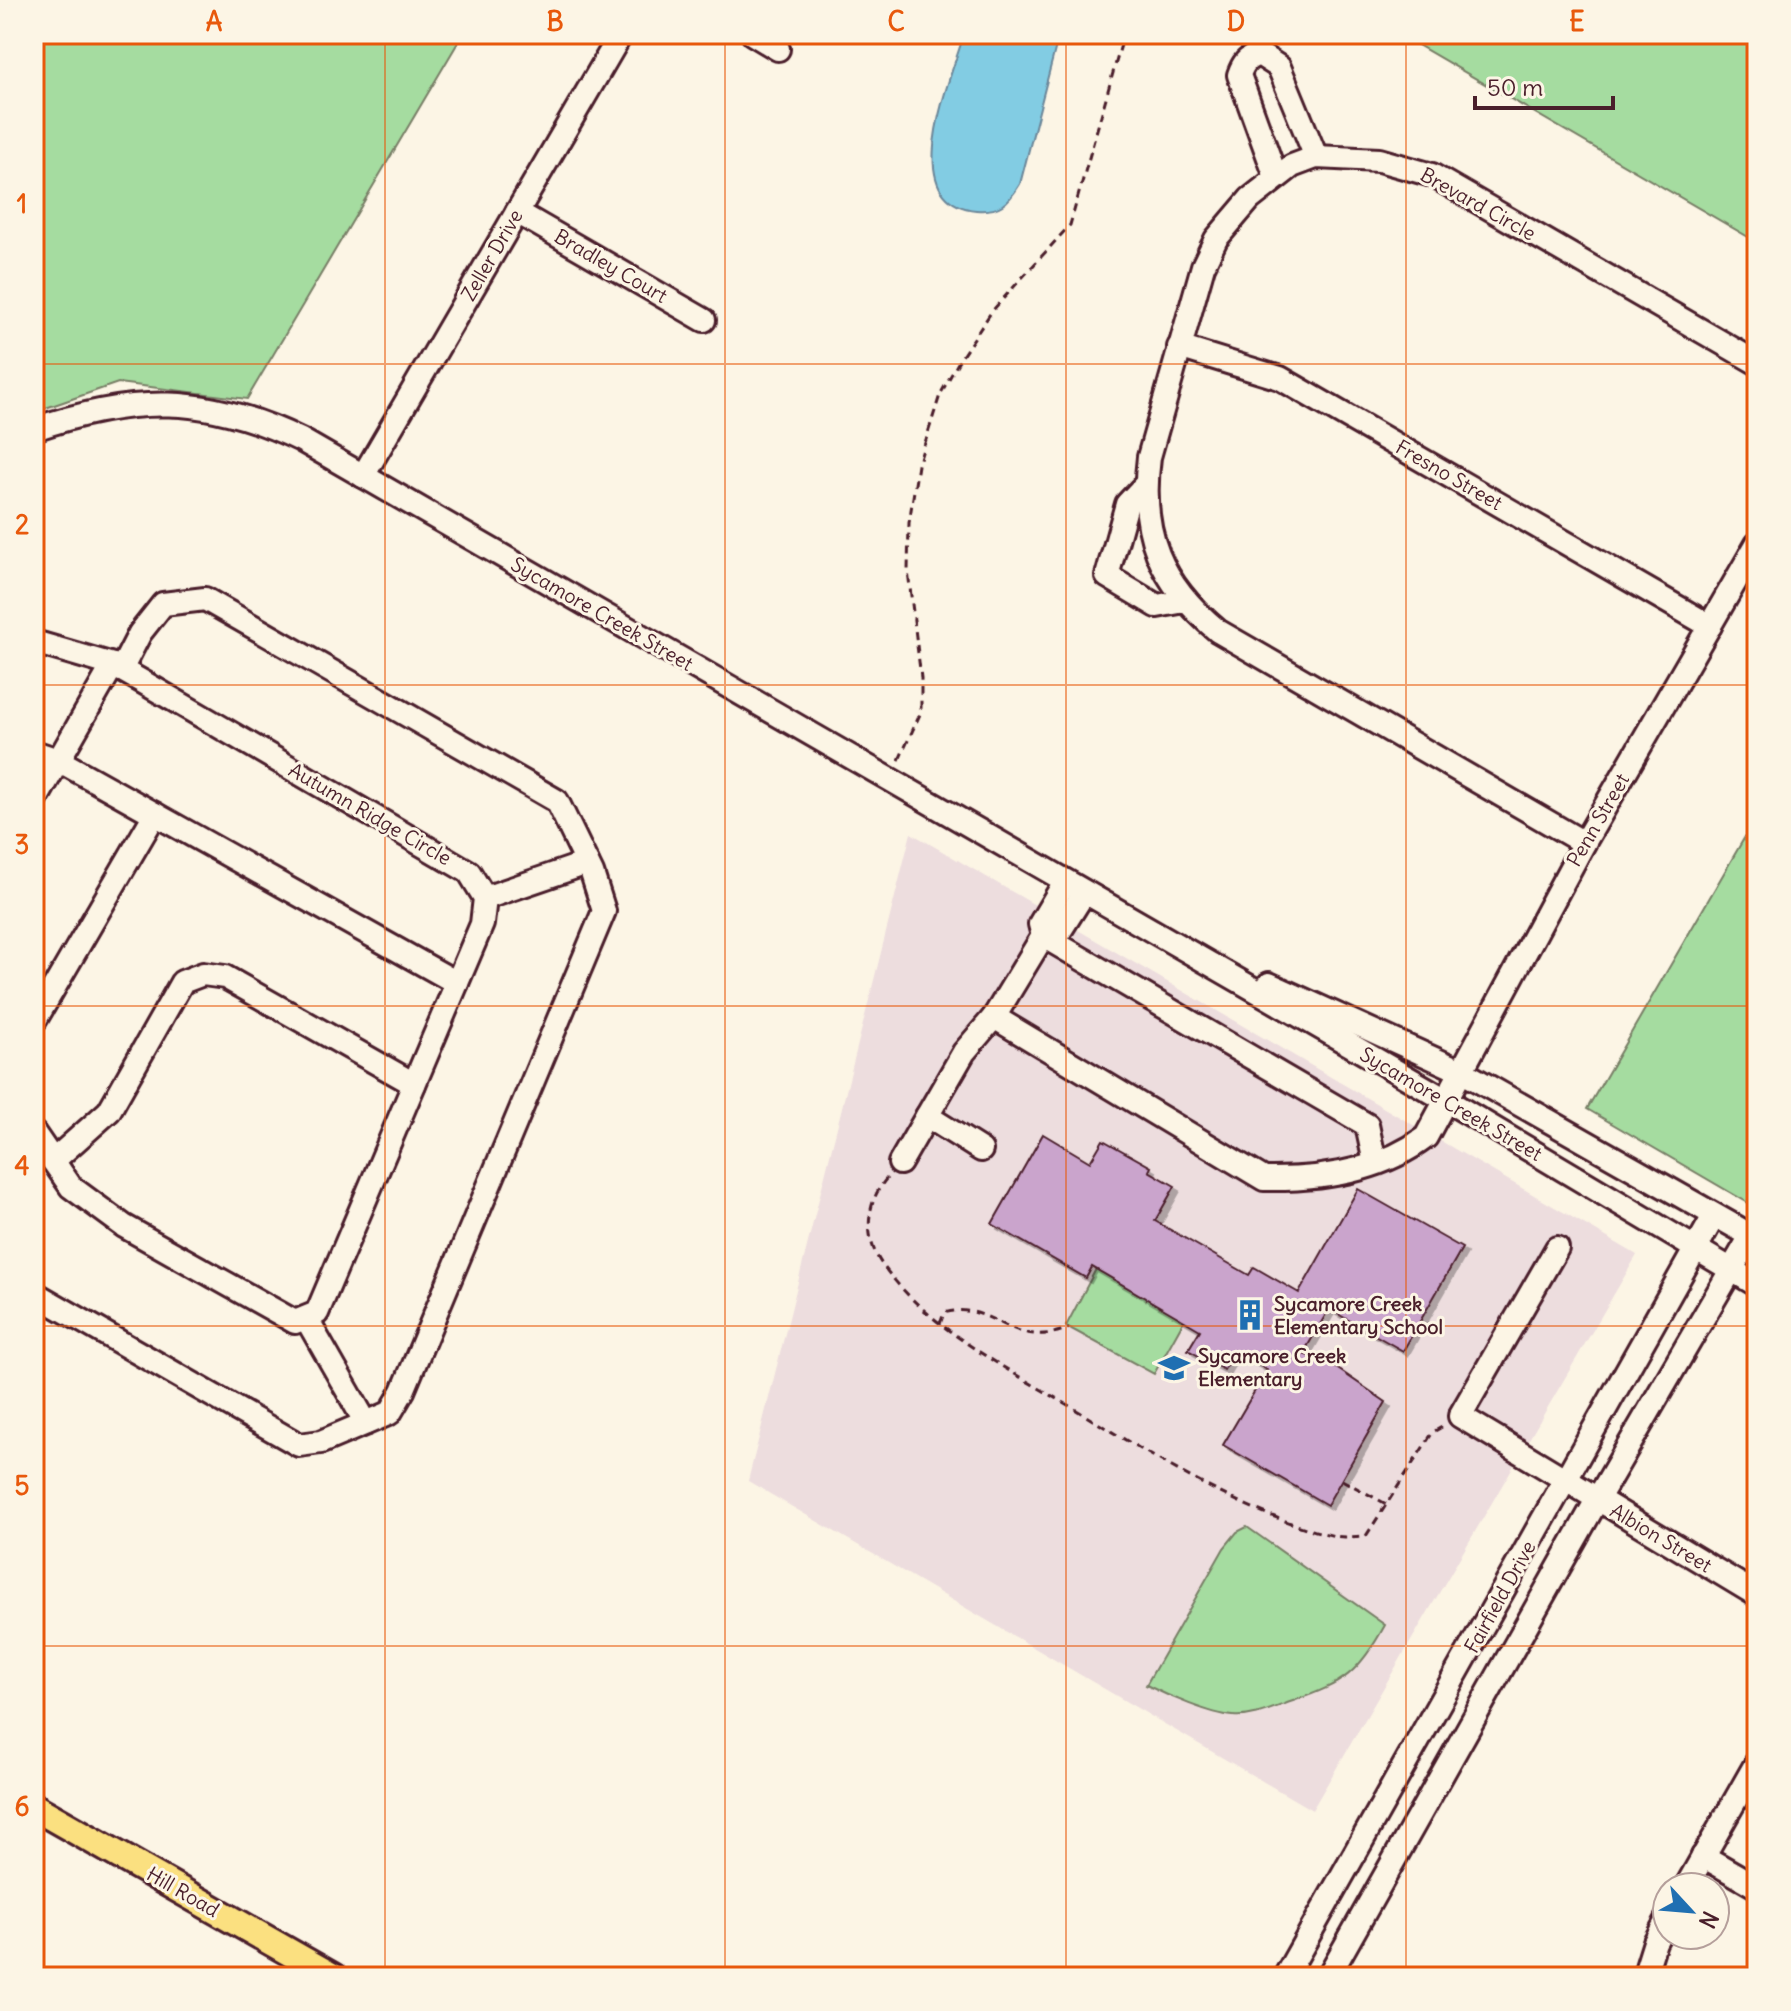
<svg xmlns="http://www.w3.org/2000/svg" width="1791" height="2011" viewBox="0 0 1791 2011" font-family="Delius,sans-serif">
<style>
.built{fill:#edddde}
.green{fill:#a5dca0;stroke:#787e66;stroke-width:2}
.water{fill:#82cce3;stroke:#6c8799;stroke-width:2}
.building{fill:#caa4cc;stroke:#4a1f2b;stroke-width:2;filter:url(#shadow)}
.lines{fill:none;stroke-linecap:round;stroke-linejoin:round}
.minor-casing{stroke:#4a1f2b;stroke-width:28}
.major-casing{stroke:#4a1f2b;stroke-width:32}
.path{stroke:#4a1f2b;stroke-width:3;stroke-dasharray:8 6;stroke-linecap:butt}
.minor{stroke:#fcf5e5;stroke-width:22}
.major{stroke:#fbe080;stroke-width:26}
.grid{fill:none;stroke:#e8590c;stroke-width:2;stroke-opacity:0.55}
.labels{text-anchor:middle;stroke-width:6;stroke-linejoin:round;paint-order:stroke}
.street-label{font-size:20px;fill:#4a1f2b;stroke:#fcf5e5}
.poi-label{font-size:20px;font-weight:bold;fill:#4a1f2b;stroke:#fcf5e5;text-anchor:start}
.neatline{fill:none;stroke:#e8590c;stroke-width:3}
.grid-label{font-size:26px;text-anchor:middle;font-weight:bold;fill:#e8590c}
</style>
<defs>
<filter id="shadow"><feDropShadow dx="5" dy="5" stdDeviation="0" flood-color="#0004"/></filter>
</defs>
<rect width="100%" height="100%" fill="#fcf5e5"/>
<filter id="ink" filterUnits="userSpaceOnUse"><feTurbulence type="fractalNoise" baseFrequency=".0125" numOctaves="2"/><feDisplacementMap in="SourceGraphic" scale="16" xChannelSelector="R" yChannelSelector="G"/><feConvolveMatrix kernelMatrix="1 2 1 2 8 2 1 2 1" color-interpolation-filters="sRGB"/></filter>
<g filter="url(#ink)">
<polygon class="built" points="911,833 1637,1255 1312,1810 748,1481"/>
<g class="green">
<polygon points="34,34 463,34 247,399 118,383 34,412"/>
<polygon points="1399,34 1757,34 1757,242"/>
<polygon points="1757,816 1757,1208 1587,1109"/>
<polygon points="1096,1269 1184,1320 1154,1374 1066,1326"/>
<path d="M1247 1527 1385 1625C1359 1673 1343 1684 1293 1701 1275 1707 1254 1718 1233 1716 1210 1714 1168 1696 1146 1685L1224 1548 1237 1532Z"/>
</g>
<path class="water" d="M964 34H1059L1020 184C1008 204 999 212 976 210 896 202 951 79 964 34Z"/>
<polygon class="building" points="1043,1134 1090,1162 1103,1140 1151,1167 1149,1171 1175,1186 1155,1221 1249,1275 1254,1267 1299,1293 1358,1189 1462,1248 1403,1351 1329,1309 1303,1354 1329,1363 1386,1402 1327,1505 1223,1445 1267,1370 1235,1351 1224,1370 1188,1350 1200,1330 1092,1267 1086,1278 992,1224"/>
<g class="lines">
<defs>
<g id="minor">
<polyline points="753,34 778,49"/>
<path d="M1276 177 1239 75C1243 63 1247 58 1259 54L1279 67 1316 157"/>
<polyline points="517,212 704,320"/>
<polyline points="1179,347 1280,378 1710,626"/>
<path d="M34 429C133 395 206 394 301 440L1446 1100 1757 1285"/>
<polyline points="363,476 621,34"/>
<polyline points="1145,485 1127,504 1107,576 1157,606 1185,601"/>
<polyline points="34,642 113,665 143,682 469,872 485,898 482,924 317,1313 295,1322 124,1226 71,1187 34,1133"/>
<polyline points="34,752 58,760 457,983"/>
<polyline points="34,803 113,665"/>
<path d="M1584 843 1218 631C1160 583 1139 533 1149 457L1203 266 1216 239 1250 199 1292 166 1316 157 1379 160 1432 175 1757 363"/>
<polyline points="1065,882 1040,924 1043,936 1367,1125 1375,1163"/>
<path d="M1084 893 1060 931 1043 936 994 1017 1264 1179C1320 1180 1380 1172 1426 1137L1584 843 1757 544"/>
<polyline points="485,898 587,863"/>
<polyline points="1269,984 1461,1071 1757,1239"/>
<polyline points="34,1022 155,814"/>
<polyline points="927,1116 981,1150"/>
<polyline points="53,1161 109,1111 182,982 203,974 225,977 414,1084"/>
<polyline points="900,1163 964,1052 994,1017"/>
<polyline points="1557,1248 1460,1416 1757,1595"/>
<polyline points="34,1293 299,1445 321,1442 390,1413 403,1391 604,911 592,873 557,801 205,599 163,604 140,633 121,670"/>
<polyline points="306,1318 366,1423"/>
<polyline points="1703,1856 1757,1887"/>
<polyline points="1686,1887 1757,1762"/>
<polyline points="1285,1977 1714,1216"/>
<polyline points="1328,1977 1597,1500 1751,1236"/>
<polyline points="1644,1977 1655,1942 1667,1920"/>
</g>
<polyline id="major" points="34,1807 333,1977"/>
</defs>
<use href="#minor" class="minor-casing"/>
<use href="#major" class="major-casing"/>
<g class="path">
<polyline points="899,760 921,712 921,678 908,571 909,523 918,465 940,395 960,359 992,311 1070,225 1124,34"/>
<path d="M887 1178C865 1203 863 1240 884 1267 931 1330 1007 1369 1073 1408 1152 1456 1244 1515 1335 1536 1345 1538 1356 1536 1366 1536L1433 1432 1442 1427"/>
<path d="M940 1324 944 1313C993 1299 1011 1352 1069 1328"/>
<polyline points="1342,1480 1388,1505"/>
</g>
<use href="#minor" class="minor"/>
<use href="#major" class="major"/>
</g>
</g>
<path class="grid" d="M385 34V1977M725 34V1977M1066 34V1977M1406 34V1977M34 364H1757M34 685H1757M34 1006H1757M34 1326H1757M34 1646H1757"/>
<defs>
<symbol id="building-bare" viewBox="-9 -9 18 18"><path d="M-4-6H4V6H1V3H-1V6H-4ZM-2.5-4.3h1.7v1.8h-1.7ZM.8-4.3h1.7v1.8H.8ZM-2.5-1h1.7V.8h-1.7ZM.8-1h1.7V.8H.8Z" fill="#1f6fb2" stroke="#fcf5e5" stroke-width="2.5" paint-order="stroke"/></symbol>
<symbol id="school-bare" viewBox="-9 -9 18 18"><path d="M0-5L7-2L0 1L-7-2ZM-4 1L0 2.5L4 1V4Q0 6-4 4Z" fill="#1f6fb2" stroke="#fcf5e5" stroke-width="2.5" paint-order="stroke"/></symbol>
</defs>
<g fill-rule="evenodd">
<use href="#building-bare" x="1228" y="1293" width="44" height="44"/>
<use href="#school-bare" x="1152" y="1346" width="44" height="44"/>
</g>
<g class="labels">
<g class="street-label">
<text transform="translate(1478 204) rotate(29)" y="7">Brevard Circle</text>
<text transform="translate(492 255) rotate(-60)" y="7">Zeller Drive</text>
<text transform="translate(611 266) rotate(30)" y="7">Bradley Court</text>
<text transform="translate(1449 475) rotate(30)" y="7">Fresno Street</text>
<text transform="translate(602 614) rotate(30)" y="7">Sycamore Creek Street</text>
<text transform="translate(370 814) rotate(30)" y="7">Autumn Ridge Circle</text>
<text transform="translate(1598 820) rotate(-60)" y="7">Penn Street</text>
<text transform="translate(1451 1104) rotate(30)" y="7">Sycamore Creek Street</text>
<text transform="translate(1661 1538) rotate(31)" y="7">Albion Street</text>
<text transform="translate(1500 1597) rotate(-61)" y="7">Fairfield Drive</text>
<text transform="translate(183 1892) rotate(30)" y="7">Hill Road</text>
</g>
<g class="poi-label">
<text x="1274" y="1311">Sycamore Creek<tspan x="1274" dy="23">Elementary School</tspan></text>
<text x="1198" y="1363">Sycamore Creek<tspan x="1198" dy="23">Elementary</tspan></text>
</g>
</g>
<rect width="1791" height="2011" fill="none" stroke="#fcf5e5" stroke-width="88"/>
<g transform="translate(1691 1911) rotate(116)"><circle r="38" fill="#fcf5e5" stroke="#b59f9b" stroke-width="2"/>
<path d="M0-6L14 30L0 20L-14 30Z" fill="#1f6fb2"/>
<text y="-12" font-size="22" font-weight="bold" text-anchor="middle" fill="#4a1f2b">N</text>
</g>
<path d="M1475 96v12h138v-12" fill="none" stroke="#4a1f2b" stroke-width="4"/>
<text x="1487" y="96" font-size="24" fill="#4a1f2b" stroke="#fcf5e5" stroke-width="6" paint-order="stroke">50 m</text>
<rect x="44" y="44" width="1703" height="1923" class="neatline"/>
<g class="grid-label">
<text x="214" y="31">A</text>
<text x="555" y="31">B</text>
<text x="896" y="31">C</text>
<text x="1236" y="31">D</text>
<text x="1577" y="31">E</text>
<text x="22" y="213">1</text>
<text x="22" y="534">2</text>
<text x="22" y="854">3</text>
<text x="22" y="1175">4</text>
<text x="22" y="1495">5</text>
<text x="22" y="1816">6</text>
</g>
</svg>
